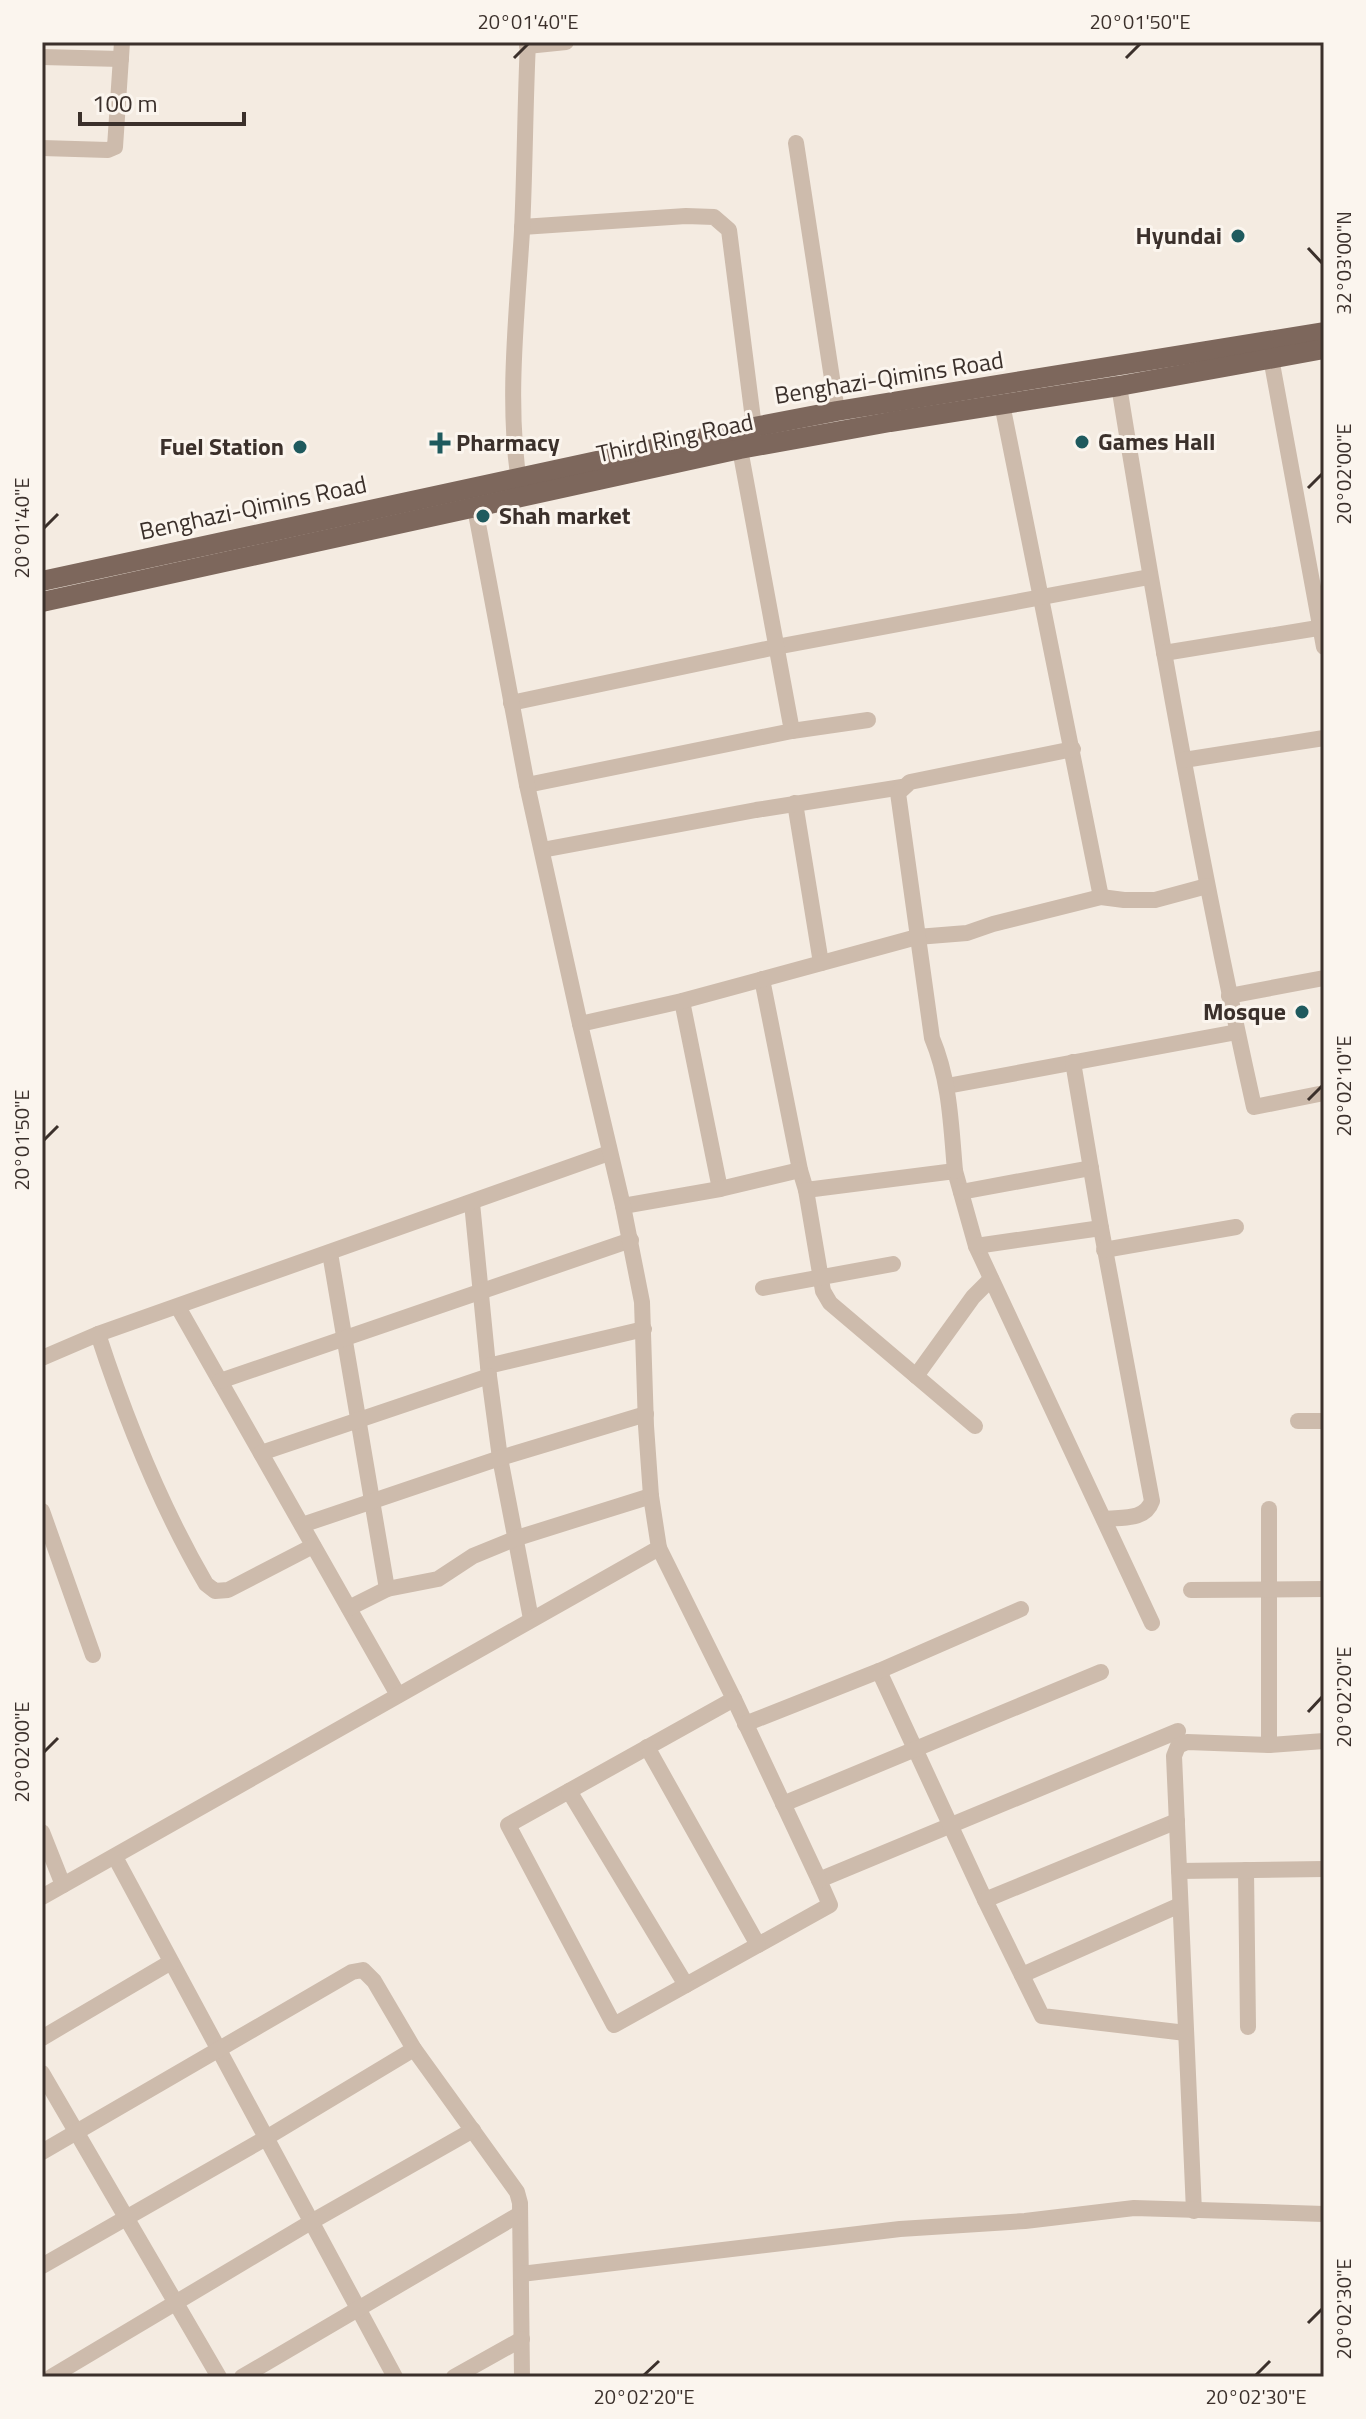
<svg xmlns="http://www.w3.org/2000/svg" width="1366" height="2419" viewBox="0 0 1366 2419" font-family="'Titillium Web',sans-serif">
<style>
.lines{fill:none;stroke-linecap:round;stroke-linejoin:round}
.minor{stroke:#cdbbac;stroke-width:16}
.major{stroke:#7d675c;stroke-width:20}
.ticks{fill:none;stroke:#3b302b;stroke-width:3}
.poi-dot{fill:#1f5a5e;stroke:#fbf5ee;stroke-width:3}
.labels{text-anchor:middle;stroke-width:6;stroke-linejoin:round;paint-order:stroke}
.poi-label{font-size:24px;font-weight:bold;fill:#3b302b;stroke:#fbf5ee;text-anchor:end}
.street-label{font-size:24px;fill:#3b302b;stroke:#fbf5ee}
.neatline{fill:none;stroke:#3b302b;stroke-width:3}
.ticks-label{font-size:20px;text-anchor:middle;fill:#3b302b}
</style>
<rect width="100%" height="100%" fill="#f4ebe1"/>
<g class="lines">
<g class="minor">
<polyline points="527,46 566,42"/>
<polyline points="42,57 121,59"/>
<polyline points="796,143 837,411"/>
<polyline points="42,148 108,150 115,147 122,42"/>
<polyline points="522,227 686,216 714,217 729,230 754,427"/>
<polyline points="1271,358 1324,647"/>
<path d="M1119 386C1158 628 1201 869 1254 1107L1324 1093"/>
<polyline points="1002,404 1101,897"/>
<path d="M520 488C506 406 517 314 522 231 525 168 525 105 528 42"/>
<polyline points="1164,653 1324,627"/>
<polyline points="511,703 776,647 1149,577"/>
<polyline points="792,731 868,720"/>
<polyline points="1184,760 1324,738"/>
<polyline points="527,785 792,731 740,449"/>
<polyline points="795,803 821,963"/>
<polyline points="542,850 756,810 902,787"/>
<polyline points="762,979 800,1170 806,1190 955,1171 976,1246 1152,1623"/>
<polyline points="1229,996 1324,978"/>
<polyline points="682,1001 720,1189"/>
<polyline points="580,1024 682,1001 917,937 967,933 993,924 1101,897 1124,900 1155,900 1207,886"/>
<polyline points="947,1086 1237,1032"/>
<path d="M955 1171C951 1125 950 1081 932 1038L898 793 910 782 1073 749"/>
<polyline points="806,1190 823,1291 830,1303 975,1426"/>
<polyline points="961,1192 1091,1168"/>
<polyline points="472,1203 489,1376 500,1458 531,1619"/>
<polyline points="623,1206 720,1189 800,1170"/>
<path d="M1101 1228 1152 1501C1145 1521 1122 1517 1104 1519"/>
<polyline points="976,1246 1101,1228 1073,1062"/>
<polyline points="1104,1250 1236,1227"/>
<polyline points="330,1253 387,1589"/>
<polyline points="763,1288 893,1264"/>
<polyline points="178,1307 398,1695"/>
<path d="M98 1334C126 1420 160 1505 206 1584L215 1591 228 1590 313 1546"/>
<polyline points="42,1358 98,1334 609,1153"/>
<polyline points="488,1366 644,1329"/>
<polyline points="916,1376 973,1297 991,1279"/>
<polyline points="220,1381 631,1240"/>
<polyline points="1298,1421 1324,1421"/>
<polyline points="261,1453 489,1376"/>
<polyline points="1269,1509 1269,1745"/>
<polyline points="42,1511 93,1655"/>
<polyline points="302,1525 500,1458 646,1414"/>
<polyline points="659,1548 734,1699 508,1825 614,2025 830,1905 819,1880 1178,1731"/>
<polyline points="1191,1590 1324,1589"/>
<polyline points="349,1608 387,1589 438,1579 473,1556 517,1538 651,1496"/>
<polyline points="879,1671 985,1900 1042,2016 1186,2033"/>
<polyline points="734,1699 819,1880"/>
<polyline points="745,1724 879,1671 1021,1609"/>
<polyline points="647,1747 758,1945"/>
<polyline points="569,1791 686,1985"/>
<polyline points="783,1804 1101,1672"/>
<polyline points="42,1832 63,1885"/>
<polyline points="115,1857 395,2377"/>
<polyline points="1246,1870 1248,2027"/>
<polyline points="1179,1871 1324,1869"/>
<polyline points="42,1897 659,1548 651,1496 646,1426 642,1302 623,1206 580,1024 527,785 475,508"/>
<polyline points="985,1900 1177,1821"/>
<polyline points="1022,1975 1180,1905"/>
<polyline points="42,2038 171,1962"/>
<polyline points="42,2073 219,2377"/>
<polyline points="42,2152 352,1972 363,1970 374,1981 414,2049 517,2192 520,2203 522,2377"/>
<polyline points="1194,2211 1174,1756 1178,1746 1187,1742 1269,1745 1324,1741"/>
<polyline points="42,2266 266,2138 414,2049"/>
<polyline points="521,2274 900,2229 1025,2221 1134,2208 1324,2214"/>
<polyline points="51,2377 311,2222 473,2130"/>
<polyline points="242,2377 520,2214"/>
<polyline points="454,2377 522,2339"/>
</g>
<g class="major">
<polyline points="42,581 754,427 837,411 1324,332"/>
<polyline points="42,602 740,449 890,422 1119,386 1324,349"/>
</g>
</g>
<path class="ticks" d="M514 58 528 44M1126 58 1140 44M1308 248 1322 263M1308 488 1322 474M44 528 58 514M1308 1100 1322 1086M44 1140 58 1126M1308 1712 1322 1697M44 1752 58 1738M1308 2323 1322 2309M644 2375 659 2361M1256 2375 1270 2361"/>
<g class="poi-dot">
<circle cx="1238" cy="236" r="8"/>
<circle cx="1082" cy="442" r="8"/>
<path d="M436 431h8v8h8v8h-8v8h-8v-8h-8v-8h8z"/>
<circle cx="300" cy="447" r="8"/>
<circle cx="483" cy="516" r="8"/>
<circle cx="1302" cy="1012" r="8"/>
</g>
<g class="labels">
<g class="poi-label">
<text x="1222" y="244">Hyundai</text>
<text x="1098" y="450" text-anchor="start">Games Hall</text>
<text x="456" y="451" text-anchor="start">Pharmacy</text>
<text x="284" y="455">Fuel Station</text>
<text x="499" y="524" text-anchor="start">Shah market</text>
<text x="1286" y="1020">Mosque</text>
</g>
<g class="street-label">
<text transform="translate(889 378) rotate(-9)" y="8">Benghazi-Qimins Road</text>
<text transform="translate(675 438) rotate(-12)" y="8">Third Ring Road</text>
<text transform="translate(253 508) rotate(-12)" y="8">Benghazi-Qimins Road</text>
</g>
</g>
<rect width="1366" height="2419" fill="none" stroke="#fbf5ee" stroke-width="88"/>
<path d="M80 112v12h164v-12" fill="none" stroke="#3b302b" stroke-width="4"/>
<text x="92" y="112" font-size="24" fill="#3b302b" stroke="#fbf5ee" stroke-width="6" paint-order="stroke">100 m</text>
<rect x="44" y="44" width="1278" height="2331" class="neatline"/>
<g class="ticks-label">
<text x="528" y="29">20°01'40"E</text>
<text x="1140" y="29">20°01'50"E</text>
<text transform="translate(1344 263) rotate(-90)" y="7">32°03'00"N</text>
<text transform="translate(1344 474) rotate(-90)" y="7">20°02'00"E</text>
<text transform="translate(22 528) rotate(-90)" y="7">20°01'40"E</text>
<text transform="translate(1344 1086) rotate(-90)" y="7">20°02'10"E</text>
<text transform="translate(22 1140) rotate(-90)" y="7">20°01'50"E</text>
<text transform="translate(1344 1697) rotate(-90)" y="7">20°02'20"E</text>
<text transform="translate(22 1752) rotate(-90)" y="7">20°02'00"E</text>
<text transform="translate(1344 2309) rotate(-90)" y="7">20°02'30"E</text>
<text x="644" y="2404">20°02'20"E</text>
<text x="1256" y="2404">20°02'30"E</text>
</g>
</svg>
